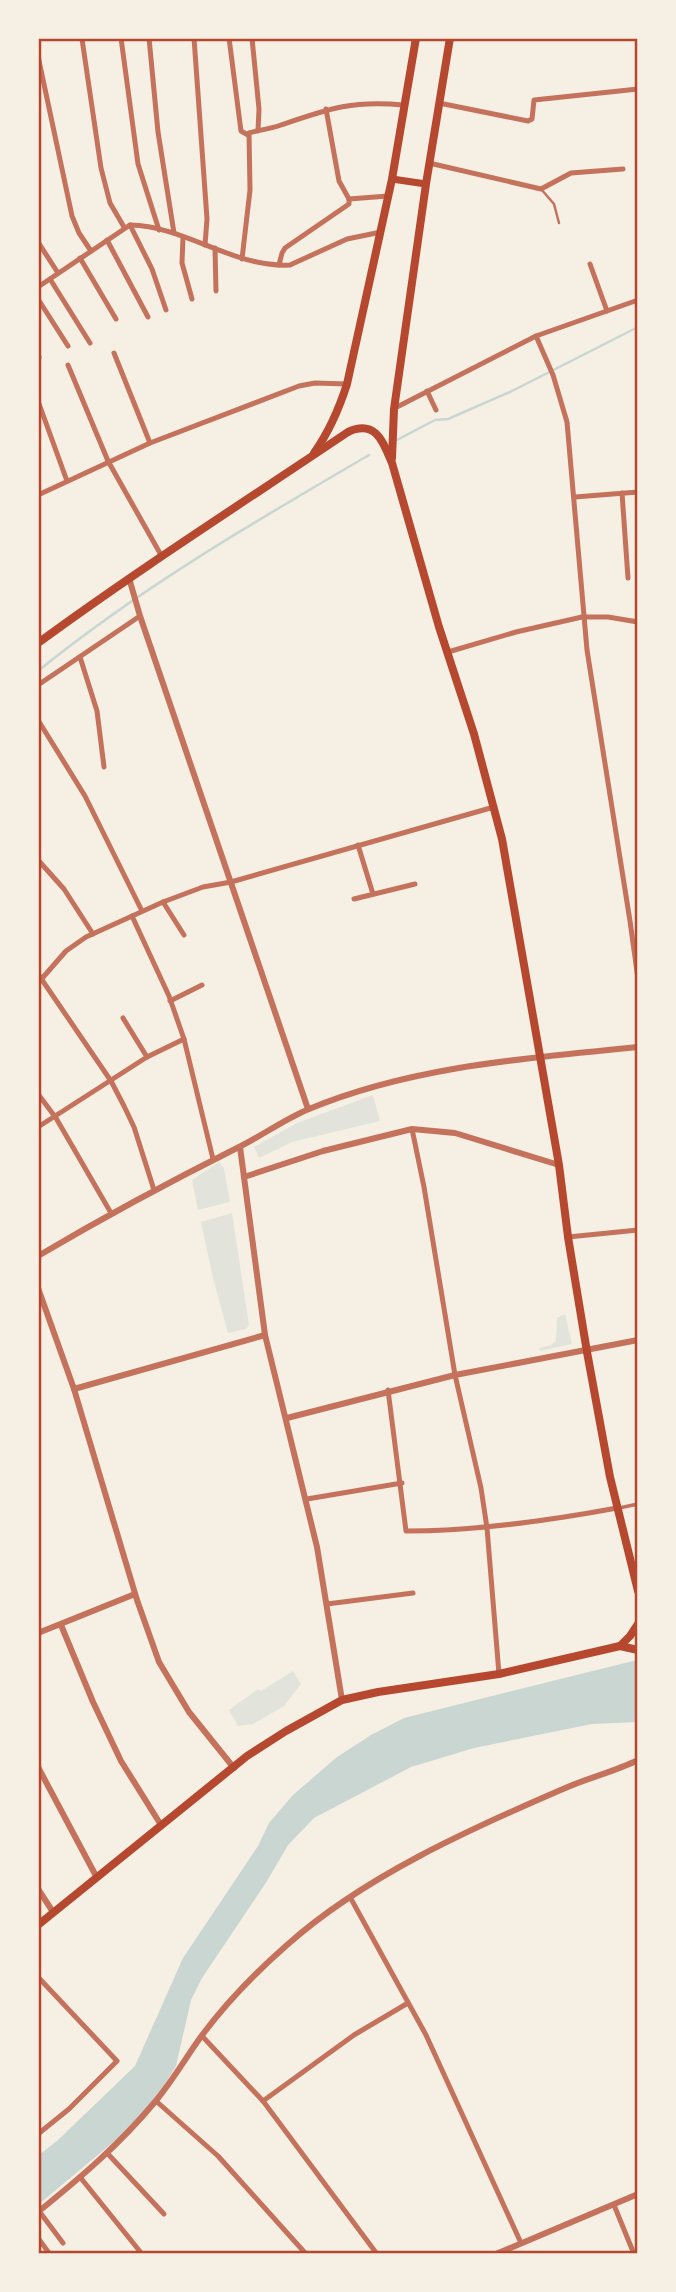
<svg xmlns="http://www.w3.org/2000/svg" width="676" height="2292" viewBox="0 0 676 2292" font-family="Mulish,sans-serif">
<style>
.green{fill:#e2e4dc}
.water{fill:#c9d6d2}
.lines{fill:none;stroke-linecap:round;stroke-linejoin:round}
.stream{stroke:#c9d6d2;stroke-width:2.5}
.service{stroke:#c5725c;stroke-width:2.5}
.pedestrian{stroke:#c5725c;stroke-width:3.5}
.minor{stroke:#c5725c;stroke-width:5}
.tertiary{stroke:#c5725c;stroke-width:6}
.secondary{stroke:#b5482f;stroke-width:7}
.primary{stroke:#b5482f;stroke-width:8}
.neatline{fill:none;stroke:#b5482f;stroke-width:2.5}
</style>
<rect width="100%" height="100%" fill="#f6efe4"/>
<g class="green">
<polygon points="373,1095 380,1121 292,1142 259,1158 254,1147 297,1123"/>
<polygon points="219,1162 224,1168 230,1202 198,1210 192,1180"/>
<polygon points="232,1213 249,1325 246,1329 228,1333 213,1278 201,1222"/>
<polygon points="565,1314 572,1344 540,1351 539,1348 551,1345 556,1341 557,1318"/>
<polygon points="293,1671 301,1684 284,1706 253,1724 238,1726 229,1710 258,1689 261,1691"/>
</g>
<polygon class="water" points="637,1660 637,1722 592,1724 474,1748 411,1767 314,1818 288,1845 267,1881 202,1978 191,2000 176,2066 153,2103 117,2139 39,2204 39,2155 58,2140 135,2066 183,1958 258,1846 269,1823 293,1795 337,1757 371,1735 404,1718"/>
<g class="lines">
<g class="stream">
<polyline points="395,441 435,420 448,419 510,392 638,327"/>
<path d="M38 671C140 588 256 521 369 455"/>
</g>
<polyline class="service" points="541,189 554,204 559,223"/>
<polyline class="pedestrian" points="619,1508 638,1504"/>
<g class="minor">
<polyline points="121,38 138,164 159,230"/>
<polyline points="149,38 158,132 174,233"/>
<polyline points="194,38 207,219 205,245"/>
<polyline points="229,38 241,131 248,135"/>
<polyline points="252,38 259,109 258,131"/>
<polyline points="82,39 101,168 110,203 124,227"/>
<polyline points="38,56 72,216 79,233 91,251"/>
<polyline points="439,103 528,121 532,119 534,100 638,89"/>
<polyline points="326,109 339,181 349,199"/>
<polyline points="429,163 541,189 571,173 623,169"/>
<polyline points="349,199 388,196"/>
<polyline points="130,225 152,269 166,310"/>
<polyline points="183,237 182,263 192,299"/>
<polyline points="107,240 148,317"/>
<polyline points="38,242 58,273"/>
<polyline points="215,248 216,291"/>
<polyline points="80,258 116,319"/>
<path d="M242 259 250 190 249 133C259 130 270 129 281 125 328 109 352 100 403 105"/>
<polyline points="590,264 607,311"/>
<polyline points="279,265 282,253 285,248 349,204 349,199"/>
<polyline points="50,279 90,343"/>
<path d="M38 287 130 225C186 226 233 268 290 265L347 239 381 232"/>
<polyline points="38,299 68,346"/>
<polyline points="536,336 553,375 567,422 587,650 630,921 638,979"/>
<polyline points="114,353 150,443"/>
<polyline points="38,355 39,357"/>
<polyline points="68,365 108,461 161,555"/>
<polyline points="427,391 436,410"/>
<polyline points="38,401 67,481"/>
<polyline points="395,408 536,336 638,300"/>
<polyline points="622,493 628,578"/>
<polyline points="38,495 150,443 299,386 315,383 347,384"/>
<polyline points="575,497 638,492"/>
<polyline points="448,652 516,632 582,617 608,617 638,622"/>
<polyline points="80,657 97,711 104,767"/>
<polyline points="38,685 140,616"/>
<polyline points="38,720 85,796 142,911"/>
<polyline points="358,845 373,894"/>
<polyline points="38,860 64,889 93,934"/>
<polyline points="354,899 415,884"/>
<polyline points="163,902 184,935"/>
<polyline points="132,916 169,996 184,1039 213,1159"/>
<polyline points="38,974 111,1081 124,1106 134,1127 154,1190"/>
<polyline points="38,983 66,951 86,937 163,902 203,887 231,882 494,807"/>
<polyline points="170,1001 202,985"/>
<polyline points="123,1018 147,1057"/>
<polyline points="38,1094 56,1118 111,1213"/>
<polyline points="38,1127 147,1057 184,1039"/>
<polyline points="412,1129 424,1187 455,1375 481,1488 487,1528 499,1674"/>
<polyline points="568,1237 638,1230"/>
<path d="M388 1390 406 1531C477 1531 547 1521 617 1508"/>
<polyline points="307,1499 402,1483"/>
<polyline points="327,1604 413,1593"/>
<polyline points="350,1897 426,2035 521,2243"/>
<polyline points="38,1977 117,2061 69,2109 38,2134"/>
<polyline points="202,2036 263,2101 377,2254"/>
<polyline points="156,2101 218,2156 306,2254"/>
<polyline points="263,2101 354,2035 408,2003"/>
<polyline points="108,2154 164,2214"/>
<polyline points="80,2177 142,2254"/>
<polyline points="614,2205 634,2254"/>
<polyline points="39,2211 63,2243"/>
<polyline points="38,2238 49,2253"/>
</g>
<g class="tertiary">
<polyline points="129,578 140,616 308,1109"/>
<polyline points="240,1147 265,1335 317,1547 342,1700"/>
<polyline points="244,1177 323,1151 412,1129 455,1133 559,1165"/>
<path d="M38 1256C104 1217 171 1181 239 1147 263 1135 285 1119 309 1109 412 1066 528 1058 638 1047"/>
<polyline points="38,1288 74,1389 137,1600 159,1662 189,1712 234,1768"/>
<polyline points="74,1389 265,1335"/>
<polyline points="287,1418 455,1375 638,1340"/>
<polyline points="61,1625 93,1702 121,1761 161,1825"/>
<polyline points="38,1633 135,1594"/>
<polyline points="38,1767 96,1876"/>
<polyline points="38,1889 53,1912"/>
<path d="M38 2212C80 2178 120 2144 154 2103 171 2083 185 2059 200 2038 225 2004 255 1973 287 1945 363 1877 470 1829 563 1789 587 1778 614 1772 638 1760"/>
<polyline points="496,2254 638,2194"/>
</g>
<polyline class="secondary" points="392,179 426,184"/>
<g class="primary">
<path d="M314 453C329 432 339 409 347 384L392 179 416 38"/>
<polyline points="392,458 394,409 426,184 450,38"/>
<path d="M38 643C139 569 244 502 348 432 376 419 383 442 392 463L439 627 474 734 502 839 559 1165 568 1237 587 1352 610 1477 638 1591"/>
<polyline points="620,1646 630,1636 638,1624"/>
<polyline points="38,1925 247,1756 286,1731 342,1700 378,1692 499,1674 620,1646 638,1650"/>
</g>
</g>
<rect width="676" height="2292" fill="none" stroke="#f6efe4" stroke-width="80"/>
<rect x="40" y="40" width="596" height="2212" class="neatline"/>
</svg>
